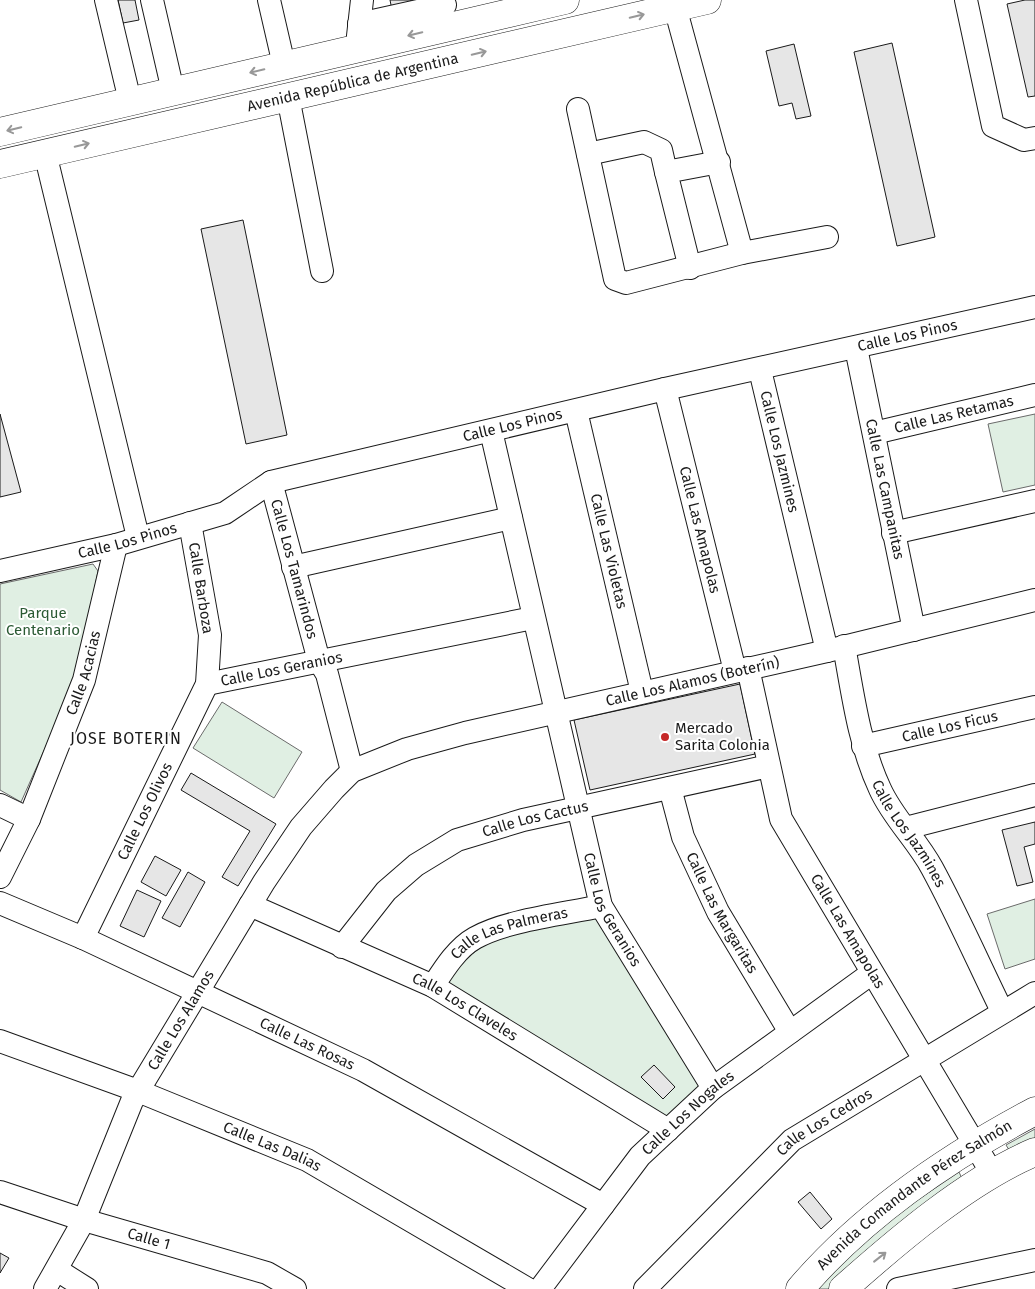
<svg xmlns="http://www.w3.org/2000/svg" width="1035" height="1289" viewBox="0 0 1035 1289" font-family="'Fira Sans',sans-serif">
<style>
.green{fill:#e0efe3;stroke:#6a6a6a}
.building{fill:#e6e6e6;stroke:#1a1a1a}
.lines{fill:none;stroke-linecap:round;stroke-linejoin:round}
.minor-casing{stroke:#1a1a1a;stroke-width:24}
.major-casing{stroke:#1a1a1a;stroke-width:29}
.minor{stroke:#fff;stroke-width:22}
.major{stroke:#fff;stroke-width:28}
.oneway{stroke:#989898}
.poi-dot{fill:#c62828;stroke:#fff;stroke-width:2}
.labels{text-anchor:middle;stroke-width:4;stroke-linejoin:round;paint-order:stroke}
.street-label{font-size:15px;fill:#1a1a1a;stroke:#fff}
.park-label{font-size:15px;fill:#2b5a34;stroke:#fff}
.poi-label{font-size:15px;fill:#1a1a1a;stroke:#fff;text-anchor:start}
.neighbourhood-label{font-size:16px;letter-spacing:1px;fill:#1a1a1a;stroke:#fff}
</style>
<rect width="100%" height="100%" fill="#fff"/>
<g class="green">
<polygon points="1035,414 1035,485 1003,492 988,424"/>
<polygon points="93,564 98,571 77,677 21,802 0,790 0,584"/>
<polygon points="222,702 302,752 274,798 193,748"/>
<polygon points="1035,899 1035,959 1005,969 987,914"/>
<polygon points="595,916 700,1086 663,1120 446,985 461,962 495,937"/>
<polygon points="1035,1129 1035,1146 1014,1158 1006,1145"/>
<polygon points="959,1172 965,1185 837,1289 812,1289 886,1221"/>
</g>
<g class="building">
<polygon points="118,0 135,0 139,20 123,23"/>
<polygon points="390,0 411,0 412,7 392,10"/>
<polygon points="1025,0 1035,0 1035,96 1028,97 1007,4"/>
<polygon points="892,43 935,237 897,246 854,52"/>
<polygon points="794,44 811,116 796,119 792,103 779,106 766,51"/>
<polygon points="243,220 287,435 246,444 201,229"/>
<polygon points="0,414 21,492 0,497"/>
<polygon points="740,684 755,754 590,790 574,720"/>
<polygon points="191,773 276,824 238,886 222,877 250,831 181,790"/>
<polygon points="1035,822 1035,844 1024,847 1033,882 1017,886 1002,830"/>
<polygon points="155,856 181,870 166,896 141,882"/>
<polygon points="188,872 205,882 180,927 162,918"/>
<polygon points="137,890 161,901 144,937 120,926"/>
<polygon points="654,1065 675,1087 663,1099 641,1077"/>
<polygon points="810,1192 832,1219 821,1229 798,1202"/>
<polygon points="0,1253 9,1258 0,1273"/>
</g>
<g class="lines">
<defs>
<g id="minor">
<polyline points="106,0 130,101"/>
<polyline points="152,0 173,91"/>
<polyline points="269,0 284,65"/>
<polyline points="966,0 993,126 1024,140 1035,138"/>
<polyline points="675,7 742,253"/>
<polyline points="359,24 445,5"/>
<polyline points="358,36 362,0"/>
<polyline points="288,97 322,271"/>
<polyline points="578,109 615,279 626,283 742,253 827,237"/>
<polyline points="45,153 138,537"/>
<polyline points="588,154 644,142 661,150 666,172"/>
<polyline points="690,268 666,172 719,162"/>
<path id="s1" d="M856 348 914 630"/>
<path id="s2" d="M760 370 827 651"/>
<path id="s3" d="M665 389 735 671"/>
<path id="s4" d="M576 411 642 692"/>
<path id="s5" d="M491 431 601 906 713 1088"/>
<path id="s6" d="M874 433 1035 395"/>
<path id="s7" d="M271 482 319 661 327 674 352 771"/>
<polyline points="893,533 1035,501"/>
<polyline points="293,567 511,518"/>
<path id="s8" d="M0 571 116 545 225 513 271 482 665 389 1035 307"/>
<path id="s9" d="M844 646C853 695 859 744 880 789 893 818 917 840 932 868 957 914 979 964 1002 1011"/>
<path id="s10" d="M748 668 781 819 993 1175"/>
<path id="s11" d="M207 684 533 618"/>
<path id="s12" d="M863 746 1035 707"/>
<path id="s13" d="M670 788 683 837 718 912 790 1032"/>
<polyline points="0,805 29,819"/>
<polyline points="906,828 1035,795"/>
<path id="s14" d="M0 877 29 819 84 680 116 545"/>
<path id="s15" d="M0 903 83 938 363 1070 603 1205"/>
<path id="s16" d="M250 905 433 986 668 1130"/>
<path id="s17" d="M83 938 207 684 210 635 190 523"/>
<path id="s18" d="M342 947 386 891 416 865 457 840 523 820 769 766"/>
<path id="s19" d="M433 986C444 969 457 948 475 938 507 920 565 914 601 906"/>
<path id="s20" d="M0 1041 138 1091 307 1160 528 1289"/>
<path id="s21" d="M0 1192 84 1220 267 1273 295 1289"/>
<polyline points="57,1270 87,1289"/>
<path id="s22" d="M45 1289 84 1220 132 1101 264 882 301 827 334 789 352 771 407 749 465 733 827 651 1035 600"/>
<path id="s23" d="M540 1289 640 1156 713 1088 872 973"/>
<path id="s24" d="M645 1289 792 1140 1035 993"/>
<polyline points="898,1289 1035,1260"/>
</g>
<g id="major">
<polyline points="0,132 565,0"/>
<path id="s25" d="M0 164 707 0"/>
<path id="s26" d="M800 1289C863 1215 950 1156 1035 1111"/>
<path d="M843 1289C897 1241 968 1180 1035 1152"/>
</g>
</defs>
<use href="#minor" class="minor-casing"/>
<use href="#major" class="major-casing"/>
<use href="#minor" class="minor"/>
<use href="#major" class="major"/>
</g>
<defs><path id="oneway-shaft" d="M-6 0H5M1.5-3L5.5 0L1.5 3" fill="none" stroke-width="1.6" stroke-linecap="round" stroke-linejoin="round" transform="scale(1.25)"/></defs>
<g class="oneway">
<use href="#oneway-shaft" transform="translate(637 16) rotate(-13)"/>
<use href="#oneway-shaft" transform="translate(415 34) rotate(167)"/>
<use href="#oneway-shaft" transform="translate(479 53) rotate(-13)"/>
<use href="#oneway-shaft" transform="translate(257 71) rotate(167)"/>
<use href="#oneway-shaft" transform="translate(14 129) rotate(166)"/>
<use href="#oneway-shaft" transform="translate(82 145) rotate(-13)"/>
<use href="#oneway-shaft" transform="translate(880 1257) rotate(-38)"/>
</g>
<circle class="poi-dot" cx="665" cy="737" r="5"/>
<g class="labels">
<g class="street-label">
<text dy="5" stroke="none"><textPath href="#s25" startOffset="362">Avenida República de Argentina</textPath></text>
<text dy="5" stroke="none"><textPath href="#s8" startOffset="941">Calle Los Pinos</textPath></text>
<text dy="5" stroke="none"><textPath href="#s6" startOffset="82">Calle Las Retamas</textPath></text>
<text dy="5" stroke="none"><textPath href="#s8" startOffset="536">Calle Los Pinos</textPath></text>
<text dy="5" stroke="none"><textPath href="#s2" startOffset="84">Calle Los Jazmines</textPath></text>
<text dy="5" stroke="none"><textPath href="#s1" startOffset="144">Calle Las Campanitas</textPath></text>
<text dy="5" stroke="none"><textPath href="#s3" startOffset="145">Calle Las Amapolas</textPath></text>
<text dy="5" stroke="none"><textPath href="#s8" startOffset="131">Calle Los Pinos</textPath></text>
<text dy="5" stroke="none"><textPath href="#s4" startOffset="144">Calle Las Violetas</textPath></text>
<text dy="5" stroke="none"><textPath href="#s7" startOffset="90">Calle Los Tamarindos</textPath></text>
<text transform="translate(201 588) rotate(81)" y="5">Calle Barboza</text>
<text dy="5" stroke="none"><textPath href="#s11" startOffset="76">Calle Los Geranios</textPath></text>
<text dy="5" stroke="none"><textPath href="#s14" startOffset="221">Calle Acacias</textPath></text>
<text dy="5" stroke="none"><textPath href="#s22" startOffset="958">Calle Los Alamos (Boterín)</textPath></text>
<text dy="5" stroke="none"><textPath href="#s12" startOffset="89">Calle Los Ficus</textPath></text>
<text dy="5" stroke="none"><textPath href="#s17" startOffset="141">Calle Los Olivos</textPath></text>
<text dy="5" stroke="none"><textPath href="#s18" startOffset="240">Calle Los Cactus</textPath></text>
<text dy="5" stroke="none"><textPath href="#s9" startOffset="201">Calle Los Jazmines</textPath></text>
<text dy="5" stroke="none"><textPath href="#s5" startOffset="495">Calle Los Geranios</textPath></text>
<text dy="5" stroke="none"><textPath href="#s13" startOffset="136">Calle Las Margaritas</textPath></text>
<text dy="5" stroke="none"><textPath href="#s10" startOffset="285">Calle Las Amapolas</textPath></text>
<text dy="5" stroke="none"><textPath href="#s19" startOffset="98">Calle Las Palmeras</textPath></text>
<text dy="5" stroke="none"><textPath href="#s16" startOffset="238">Calle Los Claveles</textPath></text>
<text dy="5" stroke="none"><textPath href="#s22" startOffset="302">Calle Los Alamos</textPath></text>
<text dy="5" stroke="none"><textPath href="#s15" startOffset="338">Calle Las Rosas</textPath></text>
<text dy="5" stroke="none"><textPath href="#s23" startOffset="231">Calle Los Nogales</textPath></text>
<text dy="5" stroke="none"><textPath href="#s24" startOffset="246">Calle Los Cedros</textPath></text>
<text dy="5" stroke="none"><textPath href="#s20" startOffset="292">Calle Las Dalias</textPath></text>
<text dy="5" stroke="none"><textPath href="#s26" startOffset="149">Avenida Comandante Pérez Salmón</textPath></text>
<text dy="5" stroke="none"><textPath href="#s21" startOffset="156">Calle 1</textPath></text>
</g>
<g class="park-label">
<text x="43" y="618">Parque<tspan x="43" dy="17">Centenario</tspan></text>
</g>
<g class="poi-label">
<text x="675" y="733">Mercado<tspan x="675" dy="17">Sarita Colonia</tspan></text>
</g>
<g class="neighbourhood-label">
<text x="126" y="744">JOSE BOTERIN</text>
</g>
</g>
</svg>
